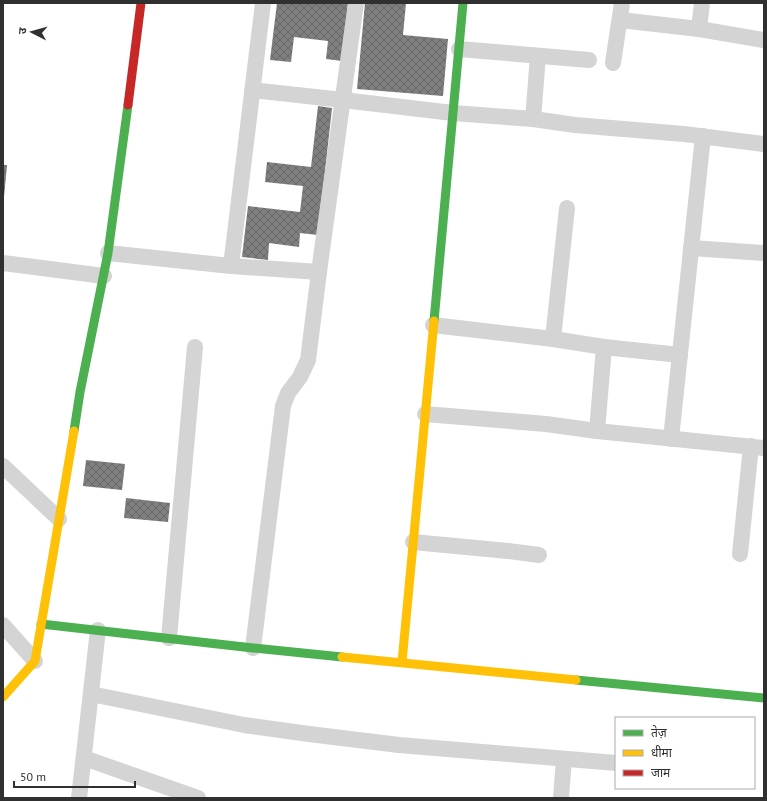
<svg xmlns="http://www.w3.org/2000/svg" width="767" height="801" viewBox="0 0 767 801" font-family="'PT Sans','Noto Sans Devanagari',sans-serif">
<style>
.building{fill:url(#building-cross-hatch)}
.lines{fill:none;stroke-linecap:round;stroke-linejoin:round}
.street{stroke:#d4d4d4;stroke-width:16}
.fast{stroke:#4caf50;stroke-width:9}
.slow{stroke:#ffc107;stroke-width:9}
.jam{stroke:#c62828;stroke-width:9}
</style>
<defs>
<pattern id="building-cross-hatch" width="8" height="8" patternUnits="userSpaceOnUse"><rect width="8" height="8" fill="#7f7f7f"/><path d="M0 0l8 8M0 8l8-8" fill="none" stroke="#686868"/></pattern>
</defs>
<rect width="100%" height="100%" fill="#fff"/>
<g class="building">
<polygon points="277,3 348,3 342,61 326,59 328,41 294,37 291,62 270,60"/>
<polygon points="365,3 406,3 403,35 448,39 443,96 357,89"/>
<polygon points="318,106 332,108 318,235 300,233 299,247 269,243 268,260 242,257 248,206 300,212 303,186 265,182 267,162 311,167"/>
<polygon points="3,165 7,165 4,197 3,197"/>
<polygon points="86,460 125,464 122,490 83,486"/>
<polygon points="126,498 170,503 168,522 124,518"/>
</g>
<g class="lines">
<g class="street">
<polyline points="620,20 699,29 764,40"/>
<polyline points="699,29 702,3"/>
<polyline points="459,49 589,60"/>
<polyline points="613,63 622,3"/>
<polyline points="252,90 343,100 453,113 533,119 575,125 684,134 764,144"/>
<polyline points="533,119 538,56"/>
<polyline points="691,248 764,253"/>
<polyline points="108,253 231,266 319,272 356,3"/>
<polyline points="3,263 104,276"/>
<polyline points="231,266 263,3"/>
<polyline points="433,325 553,339 604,347 680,355"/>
<polyline points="553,339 567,208"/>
<polyline points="425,414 546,424 597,431 764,448"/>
<polyline points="597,431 604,347"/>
<polyline points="671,439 703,136"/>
<polyline points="3,466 59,519"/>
<polyline points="413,542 508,551 539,555"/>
<polyline points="740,554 751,446"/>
<polyline points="3,625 35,661"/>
<polyline points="169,638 195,347"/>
<polyline points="253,648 283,406 288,393 300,377 308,360 319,272"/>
<polyline points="91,694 244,725 309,734 399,745 616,763"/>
<polyline points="84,758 198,798"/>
<polyline points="79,798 98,630"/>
<polyline points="561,798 564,759"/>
</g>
<g class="fast">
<polyline points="434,321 463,3"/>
<polyline points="74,431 80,392 108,253 128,105"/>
<polyline points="41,624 253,648 342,657"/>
<polyline points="576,680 764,698"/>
</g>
<g class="slow">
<polyline points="342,657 576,680"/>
<polyline points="402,662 434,321"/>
<polyline points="3,697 35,661 74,431"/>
</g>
<polyline class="jam" points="128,105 141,3"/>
</g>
<rect width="767" height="801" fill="none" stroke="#303030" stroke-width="8"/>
<rect x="615" y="717" width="140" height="72" fill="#ffffff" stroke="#acacac"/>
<rect x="623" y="730" width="20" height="6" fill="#4caf50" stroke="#acacac"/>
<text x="651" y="737" font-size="12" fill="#303030">तेज़</text>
<rect x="623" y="750" width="20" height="6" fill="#ffc107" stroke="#acacac"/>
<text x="651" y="757" font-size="12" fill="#303030">धीमा</text>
<rect x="623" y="770" width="20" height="6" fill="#c62828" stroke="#acacac"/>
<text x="651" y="777" font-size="12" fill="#303030">जाम</text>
<g transform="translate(32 32) rotate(276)" stroke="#ffffff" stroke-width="3" paint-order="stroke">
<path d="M0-3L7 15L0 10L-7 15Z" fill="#303030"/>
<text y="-6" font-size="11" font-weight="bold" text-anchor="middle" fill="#303030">उ</text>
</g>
<path d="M14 781v6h121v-6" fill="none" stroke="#303030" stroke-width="2"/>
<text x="20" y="781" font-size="12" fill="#303030" stroke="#ffffff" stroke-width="3" paint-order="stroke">50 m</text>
</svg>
